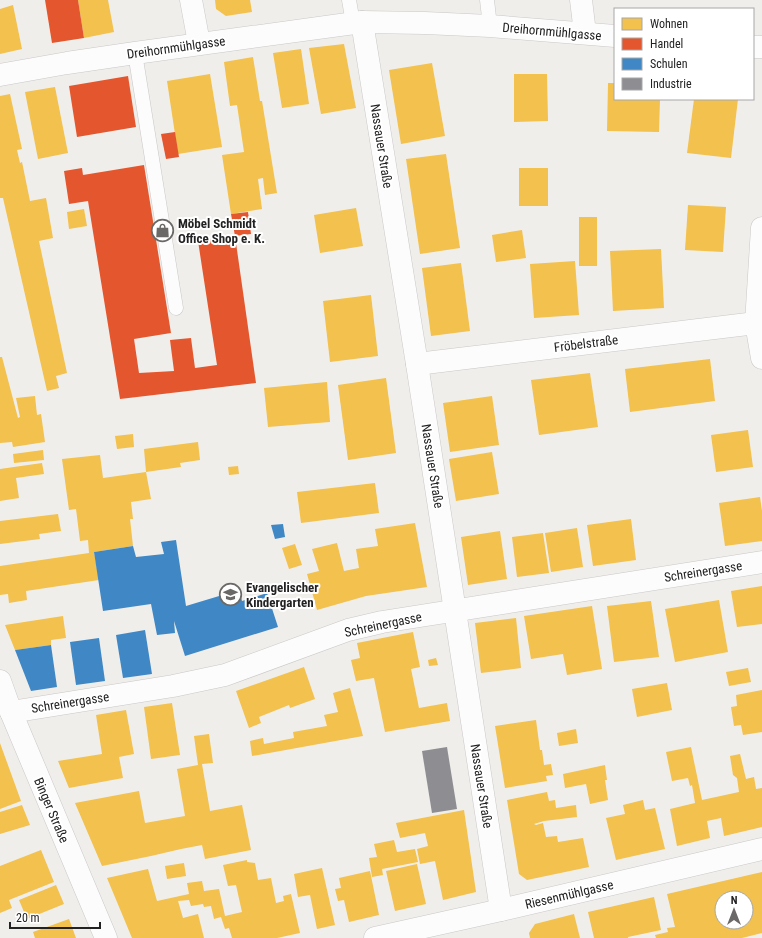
<svg xmlns="http://www.w3.org/2000/svg" width="762" height="938" viewBox="0 0 762 938" font-family="'Roboto Condensed',sans-serif">
<style>
.homes{fill:#f2c14e;fill-rule:evenodd}
.shops{fill:#e4572e}
.schools{fill:#3f88c5}
.industry{fill:#8d8d92}
.lines{fill:none;stroke-linecap:round;stroke-linejoin:round}
.service-casing{stroke:#c9c8c7;stroke-width:15}
.minor-casing{stroke:#c9c8c7;stroke-width:23}
.tertiary-casing{stroke:#c9c8c7;stroke-width:23}
.service{stroke:#fdfcfc;stroke-width:14}
.minor{stroke:#fdfcfc;stroke-width:22}
.tertiary{stroke:#fdfcfc;stroke-width:22}
.labels{text-anchor:middle;stroke-width:4;stroke-linejoin:round;paint-order:stroke}
.street-label{font-size:13px;fill:#222;stroke:#fff}
.poi-label{font-size:13px;font-weight:bold;fill:#222;stroke:#fff;text-anchor:start}
</style>
<rect width="100%" height="100%" fill="#f0eeeb"/>
<g class="homes">
<polygon points="78,0 108,0 114,32 84,38"/>
<polygon points="215,0 250,0 252,12 226,16 216,9"/>
<polygon points="13,5 22,49 0,54 0,9"/>
<polygon points="344,44 356,108 321,114 309,48"/>
<polygon points="301,49 309,104 282,108 273,53"/>
<polygon points="253,57 260,101 262,101 277,193 265,195 263,178 258,179 262,209 231,214 222,155 244,152 237,105 230,106 224,62"/>
<polygon points="432,63 445,136 401,144 389,70"/>
<polygon points="210,74 222,147 178,154 167,81"/>
<polygon points="514,74 547,74 548,121 514,122"/>
<polygon points="608,83 615,83 615,99 660,99 659,132 607,131"/>
<polygon points="55,87 68,153 38,159 25,92"/>
<polygon points="10,94 22,149 17,150 20,163 22,162 30,201 46,198 53,238 39,241 67,373 56,376 59,388 47,391 3,198 0,198 0,96"/>
<polygon points="694,99 738,99 731,158 687,153"/>
<polygon points="446,154 460,248 420,254 406,159"/>
<rect x="519" y="168" width="29" height="38"/>
<polygon points="688,205 726,207 723,252 685,250"/>
<polygon points="356,208 363,246 320,253 314,215"/>
<polygon points="84,209 87,226 69,229 67,212"/>
<rect x="579" y="217" width="18" height="49"/>
<polygon points="522,230 526,258 496,262 492,235"/>
<polygon points="661,249 664,308 613,311 610,251"/>
<polygon points="575,261 579,315 534,318 530,264"/>
<polygon points="461,263 470,331 431,336 422,268"/>
<polygon points="371,295 378,356 330,362 323,301"/>
<polygon points="0,357 2,357 18,418 20,417 16,398 35,396 37,415 41,414 45,442 13,447 12,442 0,443"/>
<polygon points="710,359 715,401 630,412 625,369"/>
<polygon points="590,373 598,427 539,435 531,380"/>
<polygon points="386,378 396,453 348,460 338,385"/>
<polygon points="327,382 330,422 268,427 264,388"/>
<polygon points="492,396 499,445 450,452 443,403"/>
<polygon points="748,430 753,467 716,472 711,435"/>
<polygon points="133,434 134,447 117,449 115,436"/>
<polygon points="198,442 200,460 180,463 181,467 146,472 151,499 131,502 133,519 130,519 133,546 94,552 99,580 26,591 27,600 9,603 8,594 0,595 0,566 89,553 88,540 80,541 76,509 69,510 62,459 100,455 103,478 146,472 144,449"/>
<polygon points="43,450 44,460 14,463 13,454"/>
<polygon points="492,452 499,494 456,501 449,459"/>
<polygon points="42,463 44,474 16,478 19,498 0,501 0,469"/>
<polygon points="238,466 239,474 229,475 228,467"/>
<polygon points="375,483 379,513 301,523 297,492"/>
<polygon points="760,497 762,511 762,541 725,546 719,503"/>
<polygon points="58,514 61,531 39,534 40,539 0,544 0,521"/>
<polygon points="631,519 636,560 593,566 587,525"/>
<polygon points="415,523 427,587 366,596 317,610 307,574 319,571 312,549 337,543 344,571 359,568 356,549 378,546 375,529"/>
<polygon points="577,528 583,567 551,572 545,533"/>
<polygon points="500,531 507,579 468,585 461,537"/>
<polygon points="543,533 549,573 517,577 512,537"/>
<polygon points="295,544 302,565 289,569 282,548"/>
<polygon points="762,586 762,624 737,627 731,591"/>
<polygon points="719,600 728,652 675,662 665,609"/>
<polygon points="651,601 659,657 614,662 607,606"/>
<polygon points="592,606 602,669 567,675 563,654 531,659 524,616"/>
<polygon points="63,616 66,638 51,640 51,645 15,650 5,625"/>
<polygon points="516,618 521,668 481,673 475,623"/>
<polygon points="413,632 420,667 411,669 419,708 447,703 450,721 385,732 374,678 356,681 351,660 360,658 357,643"/>
<polygon points="436,658 438,665 429,666 428,660"/>
<polygon points="304,667 315,699 290,708 289,705 259,717 261,723 249,728 236,691"/>
<polygon points="748,668 751,682 729,686 726,672"/>
<polygon points="667,683 672,710 637,717 632,689"/>
<polygon points="350,688 363,736 252,756 250,741 263,738 264,744 294,738 293,732 327,726 324,715 338,712 333,693"/>
<polygon points="762,690 762,732 743,735 741,725 734,726 731,707 737,706 736,695"/>
<polygon points="172,703 180,755 151,759 144,707"/>
<polygon points="126,710 134,754 119,757 123,778 69,788 58,761 102,754 96,715"/>
<polygon points="536,720 540,750 542,750 544,765 551,764 553,775 546,776 547,781 505,788 495,726"/>
<polygon points="576,729 578,743 559,746 557,733"/>
<polygon points="209,734 213,763 202,764 210,811 242,805 251,850 205,859 202,845 181,849 151,856 102,866 75,803 139,791 145,823 185,816 177,769 198,765 194,736"/>
<polygon points="0,743 21,801 0,809"/>
<polygon points="691,747 702,800 739,792 737,778 733,775 730,756 740,754 746,779 754,777 756,789 762,788 762,827 724,836 721,818 707,821 710,838 677,846 670,809 695,803 692,785 690,786 688,778 672,781 666,752"/>
<polygon points="605,765 607,780 605,780 608,800 590,804 586,784 565,788 563,774"/>
<polygon points="547,792 549,801 555,800 556,808 576,805 577,817 544,821 534,824 536,825 543,823 546,837 557,836 558,842 583,838 589,867 527,880 519,874 507,800"/>
<polygon points="643,800 645,810 655,808 665,849 616,860 606,818 625,814 623,805"/>
<polygon points="22,805 30,825 0,834 0,812"/>
<polygon points="464,810 476,892 443,900 435,861 420,864 417,849 428,846 425,833 400,838 396,823"/>
<polygon points="394,840 397,852 415,849 418,862 382,869 383,875 372,877 369,858 377,857 374,844"/>
<polygon points="41,850 54,882 9,900 12,908 0,913 0,866"/>
<polygon points="247,860 247,862 255,863 258,880 271,878 276,903 284,901 283,896 291,894 300,933 277,938 232,938 229,928 225,929 221,917 214,919 211,906 204,907 203,904 191,906 189,900 178,901 183,918 198,914 204,938 132,938 107,878 148,869 157,901 189,894 187,883 202,881 204,891 219,889 225,916 242,912 236,885 228,886 223,865"/>
<polygon points="184,863 186,876 167,879 165,866"/>
<polygon points="417,864 426,904 395,911 386,871"/>
<polygon points="322,868 335,925 317,929 310,895 298,897 294,874"/>
<polygon points="370,871 379,915 349,922 344,900 338,901 335,889 341,888 339,878"/>
<path d="M762 872V933L742 938H656L655 935 668 932 667 928 675 927 667 894ZM722 898H746V922H722Z"/>
<polygon points="56,885 64,904 27,919 19,900"/>
<polygon points="654,897 661,930 628,937 628,938 594,938 588,912"/>
<polygon points="574,914 580,938 530,938 529,933 535,924"/>
<polygon points="69,919 76,938 35,938 33,932"/>
</g>
<g class="shops">
<polygon points="45,0 78,0 84,38 52,43"/>
<polygon points="128,76 136,127 77,137 69,86"/>
<polygon points="175,132 179,157 166,159 161,134"/>
<polygon points="144,165 171,333 134,339 139,373 174,371 170,340 191,338 195,368 217,365 198,241 235,236 256,383 120,399 88,201 69,204 64,171 82,168 83,175"/>
<polygon points="248,212 251,234 235,236 231,214"/>
</g>
<g class="schools">
<polygon points="283,524 285,537 275,539 271,525"/>
<polygon points="176,540 186,606 239,590 242,601 267,593 278,627 185,656 174,621 175,633 157,635 151,604 103,611 94,552 133,546 136,557 164,554 161,542"/>
<polygon points="145,630 152,674 123,678 116,635"/>
<polygon points="99,638 105,681 76,685 70,642"/>
<polygon points="51,645 57,687 31,691 15,650"/>
</g>
<polygon class="industry" points="447,747 457,809 432,813 422,751"/>
<g class="lines">
<defs>
<g id="service">
<polyline points="349,0 353,23"/>
<polyline points="487,0 490,26"/>
<polyline points="135,53 176,308"/>
</g>
<g id="minor">
<polyline points="191,0 199,43"/>
<polyline points="581,0 585,33"/>
<polyline points="362,22 417,364 501,910"/>
<polyline points="753,47 762,47"/>
<polyline points="0,75 67,63 135,53 362,22 425,23 490,26 615,36"/>
<polyline points="762,228 756,323 762,358"/>
<polyline points="417,364 756,323"/>
<polyline points="11,712 173,686 225,675 348,630 382,622 762,562"/>
<polyline points="375,938 501,910 762,849"/>
</g>
<polyline id="tertiary" points="0,681 11,712 106,938"/>
</defs>
<use href="#service" class="service-casing"/>
<use href="#minor" class="minor-casing"/>
<use href="#tertiary" class="tertiary-casing"/>
<use href="#service" class="service"/>
<use href="#minor" class="minor"/>
<use href="#tertiary" class="tertiary"/>
</g>
<defs>
<symbol id="shop-ring" viewBox="-11 -11 22 22"><circle r="9.5" fill="#fff" stroke="#6a6968" stroke-width="1.5"/><path d="M-5-2.5h2.3a2.7 3.5 0 0 1 5.4 0H5L5.5 6h-11ZM-1.5-2.5h3a1.5 2.3 0 0 0-3 0Z" fill="#6a6968"/></symbol>
<symbol id="school-ring" viewBox="-11 -11 22 22"><circle r="9.5" fill="#fff" stroke="#6a6968" stroke-width="1.5"/><path d="M0-5L7-2L0 1L-7-2ZM-4 1L0 2.5L4 1V4Q0 6-4 4Z" fill="#6a6968"/></symbol>
</defs>
<g fill-rule="evenodd">
<use href="#shop-ring" x="150" y="218" width="25" height="25"/>
<use href="#school-ring" x="218" y="582" width="25" height="25"/>
</g>
<g class="labels">
<g class="street-label">
<text transform="translate(552 31) rotate(5)" y="5">Dreihornmühlgasse</text>
<text transform="translate(176 47) rotate(-8)" y="5">Dreihornmühlgasse</text>
<text transform="translate(382 146) rotate(81)" y="5">Nassauer Straße</text>
<text transform="translate(586 343) rotate(-7)" y="5">Fröbelstraße</text>
<text transform="translate(433 466) rotate(81)" y="5">Nassauer Straße</text>
<text transform="translate(703 571) rotate(-9)" y="5">Schreinergasse</text>
<text transform="translate(383 624) rotate(-12)" y="5">Schreinergasse</text>
<text transform="translate(70 702) rotate(-9)" y="5">Schreinergasse</text>
<text transform="translate(482 786) rotate(81)" y="5">Nassauer Straße</text>
<text transform="translate(52 810) rotate(67)" y="5">Binger Straße</text>
<text transform="translate(569 894) rotate(-13)" y="5">Riesenmühlgasse</text>
</g>
<g class="poi-label">
<text x="178" y="228">Möbel Schmidt<tspan x="178" dy="15">Office Shop e. K.</tspan></text>
<text x="246" y="592">Evangelischer<tspan x="246" dy="15">Kindergarten</tspan></text>
</g>
</g>
<rect x="614" y="8" width="140" height="92" fill="#ffffff" stroke="#a7a7a7"/>
<rect x="622" y="18" width="20" height="12" fill="#f2c14e" stroke="#a7a7a7"/>
<text x="650" y="28" font-size="12" fill="#222222">Wohnen</text>
<rect x="622" y="38" width="20" height="12" fill="#e4572e" stroke="#a7a7a7"/>
<text x="650" y="48" font-size="12" fill="#222222">Handel</text>
<rect x="622" y="58" width="20" height="12" fill="#3f88c5" stroke="#a7a7a7"/>
<text x="650" y="68" font-size="12" fill="#222222">Schulen</text>
<rect x="622" y="78" width="20" height="12" fill="#8d8d92" stroke="#a7a7a7"/>
<text x="650" y="88" font-size="12" fill="#222222">Industrie</text>
<g transform="translate(734 910)"><circle r="19" fill="#ffffff" stroke="#a7a7a7"/>
<path d="M0-3L7 15L0 10L-7 15Z" fill="#6a6968"/>
<text y="-6" font-size="11" font-weight="bold" text-anchor="middle" fill="#222222">N</text>
</g>
<path d="M10 922v6h90v-6" fill="none" stroke="#222222" stroke-width="2"/>
<text x="16" y="922" font-size="12" fill="#222222" stroke="#ffffff" stroke-width="3" paint-order="stroke">20 m</text>
</svg>
